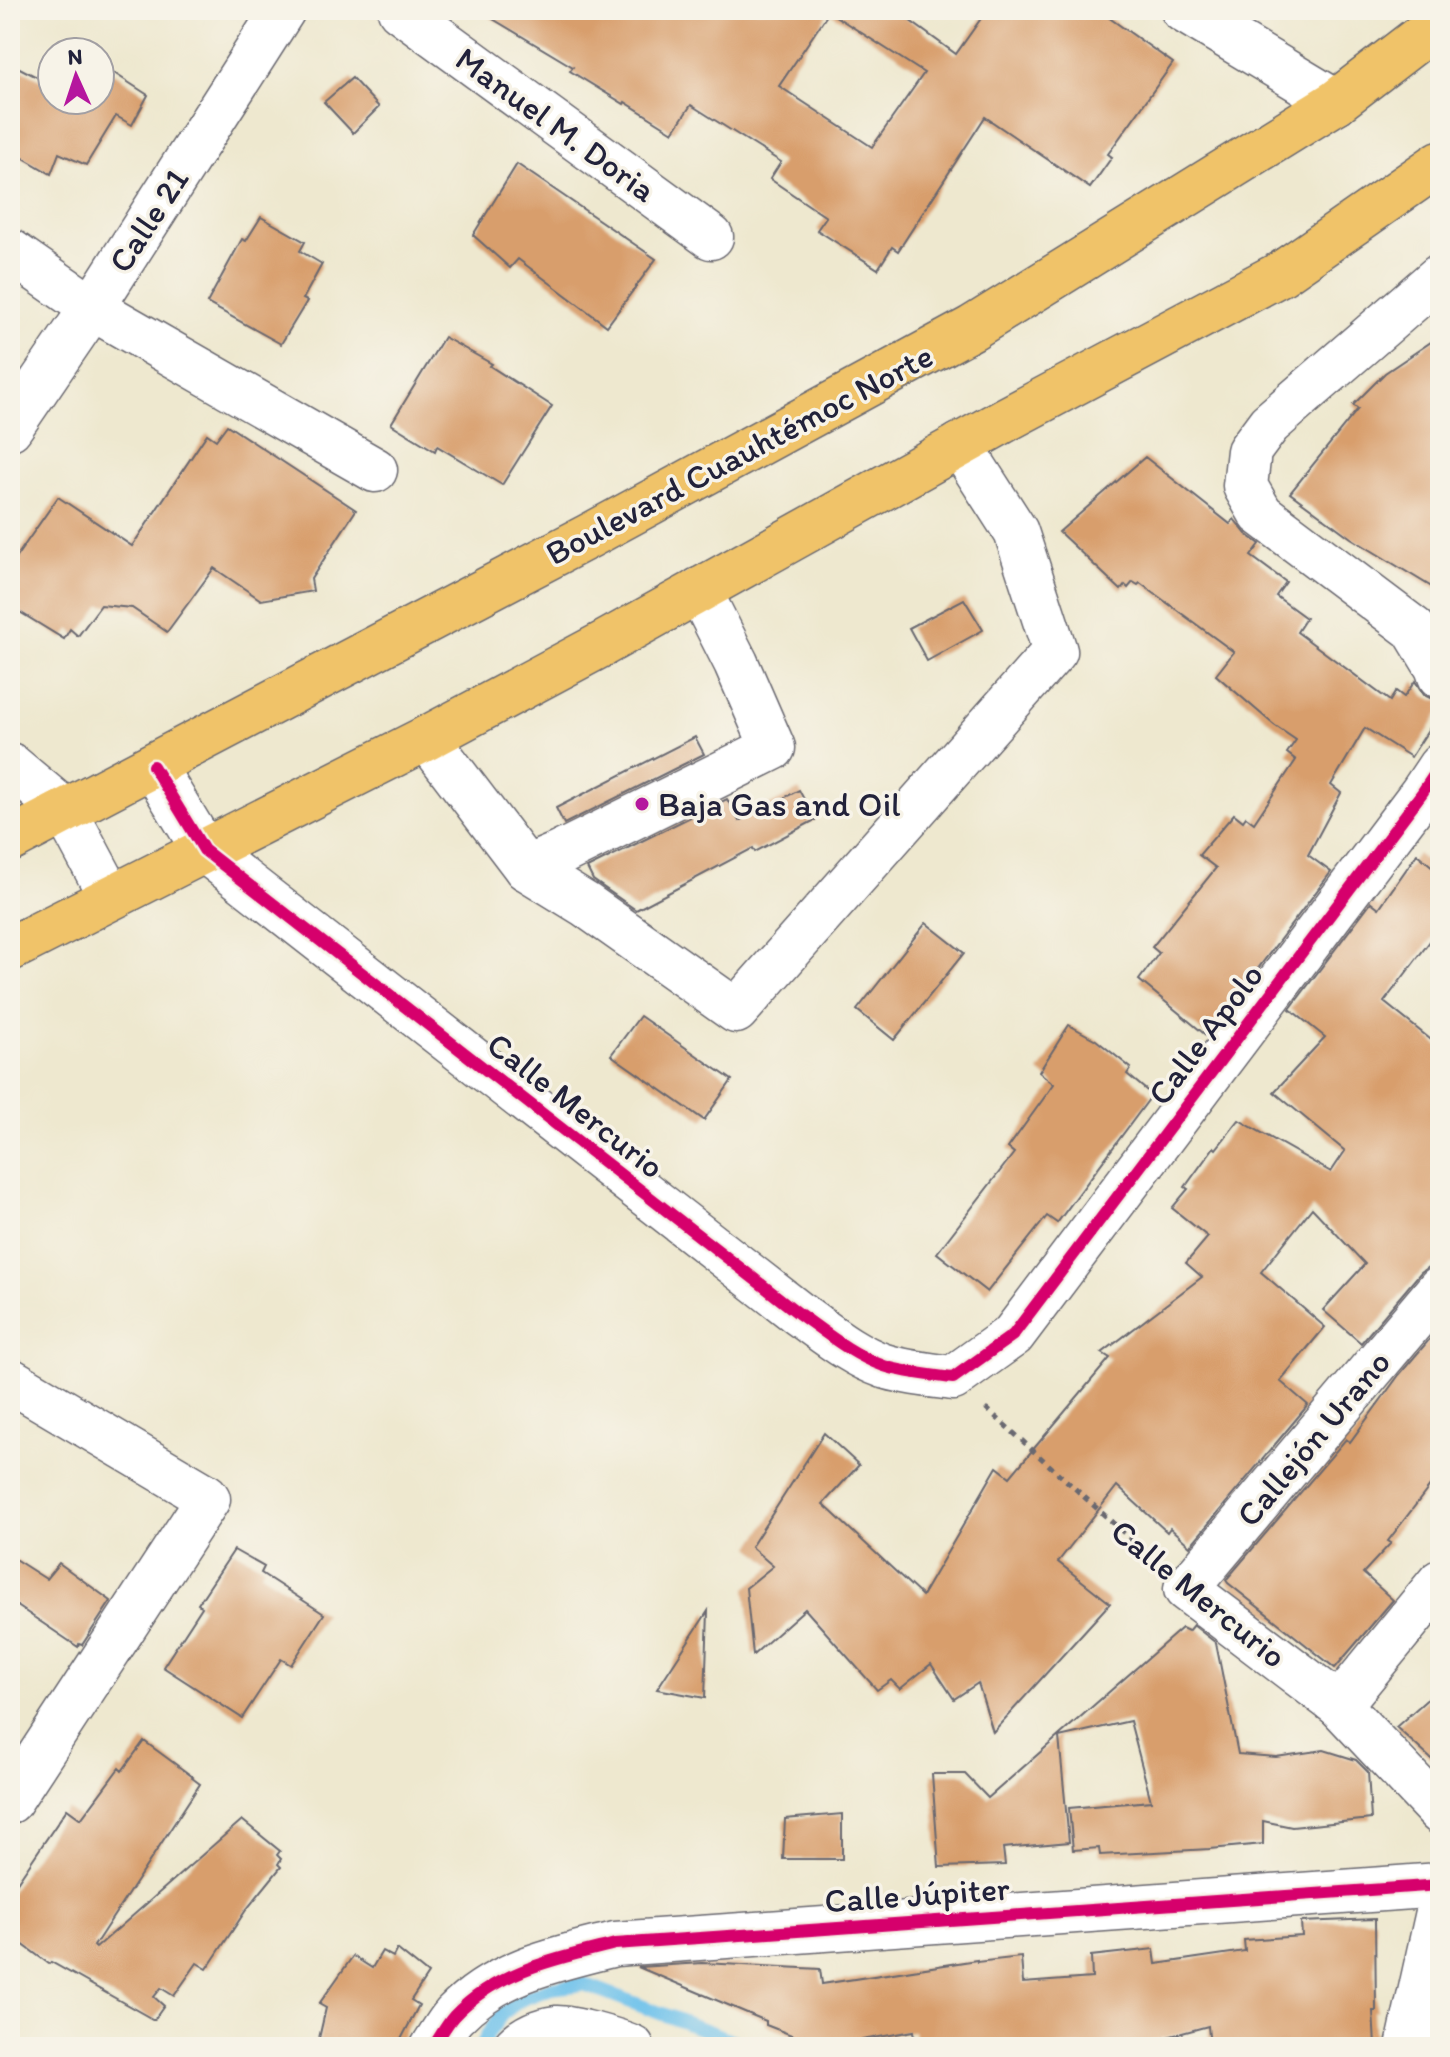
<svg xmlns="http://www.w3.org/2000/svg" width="1450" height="2057" viewBox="0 0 1450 2057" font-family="Itim,sans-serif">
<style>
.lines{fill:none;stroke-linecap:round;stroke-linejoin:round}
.stream{stroke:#6fc2eb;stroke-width:14}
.building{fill:#d89e6c;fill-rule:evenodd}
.minor-casing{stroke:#69676f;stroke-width:47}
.major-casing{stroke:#69676f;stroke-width:47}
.path{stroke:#69676f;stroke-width:5;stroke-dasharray:6 6;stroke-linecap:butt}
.minor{stroke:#fff;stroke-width:44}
.major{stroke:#f0c369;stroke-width:44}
.cycleway-casing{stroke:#f7f3e8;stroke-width:17}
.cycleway{stroke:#d6006c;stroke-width:12}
.poi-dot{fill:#b5179e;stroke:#f7f3e8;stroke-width:3}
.labels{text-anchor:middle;stroke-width:7;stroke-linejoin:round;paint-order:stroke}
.street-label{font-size:34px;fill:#22223b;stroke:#f7f3e8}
.poi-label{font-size:34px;fill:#22223b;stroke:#f7f3e8;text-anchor:start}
</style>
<rect width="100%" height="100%" fill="#f7f3e8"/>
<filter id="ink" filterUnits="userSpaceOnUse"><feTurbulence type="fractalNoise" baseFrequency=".0125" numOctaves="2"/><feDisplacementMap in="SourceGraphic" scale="16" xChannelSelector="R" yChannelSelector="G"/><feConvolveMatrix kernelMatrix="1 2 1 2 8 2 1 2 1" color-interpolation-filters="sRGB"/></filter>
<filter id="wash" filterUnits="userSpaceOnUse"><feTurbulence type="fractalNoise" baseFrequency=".006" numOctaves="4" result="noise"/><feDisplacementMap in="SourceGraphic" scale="32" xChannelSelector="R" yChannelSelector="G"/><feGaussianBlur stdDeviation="1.8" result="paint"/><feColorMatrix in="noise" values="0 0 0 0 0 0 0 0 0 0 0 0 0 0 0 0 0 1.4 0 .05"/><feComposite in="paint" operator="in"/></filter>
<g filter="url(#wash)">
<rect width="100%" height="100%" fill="#eee8cf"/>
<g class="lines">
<polyline class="stream" points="482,2047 487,2035 502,2014 520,2000 551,1988 584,1984 749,2047"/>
</g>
<g id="blocks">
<g class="building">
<path d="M478 10H895L956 54 987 10H1098L1173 63 1108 154 1112 157 1090 188 985 117 898 251 892 247 878 269 817 230 826 217 770 179 781 162 691 105 673 132 625 102 624 104 570 71 573 67ZM829 12 924 73 872 147 779 86Z"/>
<polygon points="10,63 50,84 52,80 52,100 100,100 100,64 148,95 132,125 116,116 86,165 59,153 51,174 10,150"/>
<polygon points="352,78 379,107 353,133 324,102"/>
<polygon points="517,164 656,259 607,326 518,259 510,268 473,235"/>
<polygon points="261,217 305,242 300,251 322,264 303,299 307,301 281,344 207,303 242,239 246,241"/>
<polygon points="1440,336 1440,592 1351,538 1290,493 1358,409 1353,405 1385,373"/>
<polygon points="444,337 492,364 490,366 552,406 502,485 437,446 435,451 391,424"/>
<polygon points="227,425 356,510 311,579 313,591 261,600 214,568 167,632 132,608 101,605 78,636 70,629 64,639 10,606 10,566 58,497 132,546 207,434 216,440"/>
<polygon points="1145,457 1230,524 1234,519 1246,534 1260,544 1251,556 1286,582 1276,596 1306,618 1297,632 1390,701 1396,691 1404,697 1415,681 1424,695 1434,700 1440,700 1440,712 1411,757 1365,728 1331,785 1341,793 1308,855 1331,872 1207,1036 1139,980 1159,953 1152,947 1216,868 1199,855 1234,814 1243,821 1246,817 1254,823 1296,760 1287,753 1296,740 1274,725 1216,675 1234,652 1140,583 1138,585 1133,582 1128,588 1125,585 1121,590 1059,532"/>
<polygon points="964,599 983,630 927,661 909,628"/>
<polygon points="695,737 704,754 564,824 556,808"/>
<polygon points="799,790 815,820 755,852 753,848 636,910 593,880 587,868 727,799 739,821"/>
<polygon points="1417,854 1440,873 1440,928 1384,1002 1440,1047 1440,1264 1431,1265 1421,1272 1361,1343 1323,1310 1365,1264 1312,1208 1261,1272 1325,1327 1280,1381 1308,1405 1190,1546 1170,1528 1167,1532 1117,1486 1058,1562 1110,1603 993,1732 978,1683 954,1699 931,1664 900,1689 891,1680 877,1690 805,1609 753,1655 746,1588 773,1566 751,1547 824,1433 859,1465 823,1504 922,1596 997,1467 1010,1477 1110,1358 1102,1353 1202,1277 1186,1263 1208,1237 1172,1208 1188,1189 1185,1187 1214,1147 1216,1149 1239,1120 1331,1172 1345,1151 1274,1092 1325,1037 1290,1009 1371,902 1379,908"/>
<polygon points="926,923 964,953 894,1040 857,1010"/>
<polygon points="640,1016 732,1080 704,1120 611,1055"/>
<polygon points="1069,1025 1096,1040 1131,1068 1127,1074 1152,1095 1057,1223 1047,1216 987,1292 937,1253 1014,1153 1008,1148 1054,1084 1039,1072"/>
<polygon points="1440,1327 1440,1473 1388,1541 1391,1543 1363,1573 1393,1600 1335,1668 1228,1583 1226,1580 1346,1439 1350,1442 1399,1375"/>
<polygon points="234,1550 264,1567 261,1573 324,1614 291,1665 281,1659 242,1718 163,1667 202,1607 198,1604"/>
<polygon points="10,1556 46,1579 59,1563 111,1601 82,1645 79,1644 78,1647 10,1601"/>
<polygon points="708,1611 705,1698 657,1689"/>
<polygon points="1193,1625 1216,1643 1238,1754 1276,1757 1324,1750 1356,1760 1368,1772 1371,1819 1292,1827 1263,1821 1263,1844 1210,1849 1100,1855 1099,1848 1073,1850 1069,1808 1151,1801 1130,1721 1059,1737 1069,1842 1003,1848 1005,1865 939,1867 932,1774 965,1774 988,1798 1182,1628 1188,1631"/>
<polygon points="1440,1688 1440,1767 1396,1727"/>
<polygon points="144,1741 193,1777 192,1778 200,1784 94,1946 96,1948 242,1820 280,1851 277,1855 281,1859 278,1864 281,1867 246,1910 207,1969 197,1963 174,1996 161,1988 154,1997 164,2006 154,2020 51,1962 49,1964 10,1935 10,1893 41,1847 67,1809 81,1819 119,1768 122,1771"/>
<polygon points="842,1814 842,1859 783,1859 785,1819"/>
<polygon points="1375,1919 1376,2011 1373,2011 1375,2045 1364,2045 1364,2047 1210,2047 1208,2026 1130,2047 941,2047 940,2039 916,2044 914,2031 822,2047 766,2025 766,2021 638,1967 702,1963 820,1969 822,1984 977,1960 977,1962 1021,1957 1023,1983 1092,1978 1091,1956 1154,1949 1156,1964 1245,1951 1244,1940 1302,1936 1301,1922"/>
<polygon points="397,1949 428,1974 411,2000 419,2005 397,2047 317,2047 326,2008 319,2004 353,1956 372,1968 382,1951 393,1957"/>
</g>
</g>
</g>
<g filter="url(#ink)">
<use href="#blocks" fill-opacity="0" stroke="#69676f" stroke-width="2"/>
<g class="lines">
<defs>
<g id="minor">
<polyline points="400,10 711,237"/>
<polyline points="1183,10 1336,102"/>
<polyline points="10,251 92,308 375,470"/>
<polyline points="1440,276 1269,424 1249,451 1245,486 1261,514 1414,629 1437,667 1440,676"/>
<polyline points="10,428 92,308 283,10"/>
<polyline points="427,738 526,868 559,854 773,748 736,663 699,590"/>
<polyline points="10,765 65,811 111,897"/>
<path d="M153 766 204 850 798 1313C825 1332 852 1355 884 1366 906 1373 930 1375 953 1378L1013 1335 1422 793 1440 766"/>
<polyline points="526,868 586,905 736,1011 1055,651 1016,532 960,445"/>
<polyline points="1440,1288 1186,1589 1339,1705 1440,1812"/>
<polyline points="10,1380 206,1496 208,1499 10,1801"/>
<polyline points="1339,1705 1440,1582"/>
<path d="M433 2047C440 2037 446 2025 454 2016 498 1970 556 1959 615 1944L1440 1885"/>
<path d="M515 2047C526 2036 539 2030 556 2028 570 2027 618 2041 632 2047"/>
<polyline points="1408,2047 1440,1903"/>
</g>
<g id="major">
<polyline points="10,840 589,536 972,328 1336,102 1440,22"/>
<polyline points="10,949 427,738 603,644 1007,419 1282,273 1440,163"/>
</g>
</defs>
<use href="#minor" class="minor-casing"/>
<use href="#major" class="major-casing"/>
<polyline class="path" points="986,1408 1154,1560"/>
<use href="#minor" class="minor"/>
<use href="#major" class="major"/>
<defs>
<g id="cycleway">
<path d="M153 766 204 850 798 1313C825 1332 852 1355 884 1366 906 1373 930 1375 953 1378L1013 1335 1422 793 1440 766"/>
<path d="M433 2047C440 2037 446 2025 454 2016 498 1970 556 1959 615 1944L1440 1885"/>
</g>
</defs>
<use href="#cycleway" class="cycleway-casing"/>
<use href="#cycleway" class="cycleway"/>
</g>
</g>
<circle class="poi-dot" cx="642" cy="804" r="8"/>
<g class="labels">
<g class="street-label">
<text transform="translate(556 124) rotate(36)" y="12">Manuel M. Doria</text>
<text transform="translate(148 220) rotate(-57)" y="12">Calle 21</text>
<text transform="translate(739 454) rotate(-28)" y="12">Boulevard Cuauhtémoc Norte</text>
<text transform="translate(1205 1034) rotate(-53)" y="12">Calle Apolo</text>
<text transform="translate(576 1105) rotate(38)" y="12">Calle Mercurio</text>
<text transform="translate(1313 1438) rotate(-50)" y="12">Callejón Urano</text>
<text transform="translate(1199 1593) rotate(39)" y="12">Calle Mercurio</text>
<text transform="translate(917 1894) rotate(-4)" y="12">Calle Júpiter</text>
</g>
<g class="poi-label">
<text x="658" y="816">Baja Gas and Oil</text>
</g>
</g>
<rect width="1450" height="2057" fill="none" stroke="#f7f3e8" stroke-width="40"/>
<g transform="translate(76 76) rotate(357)"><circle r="38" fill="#f7f3e8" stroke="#a29fa3" stroke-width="2"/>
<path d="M0-6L14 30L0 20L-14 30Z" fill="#b5179e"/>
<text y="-12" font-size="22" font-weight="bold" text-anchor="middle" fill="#22223b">N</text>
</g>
</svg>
